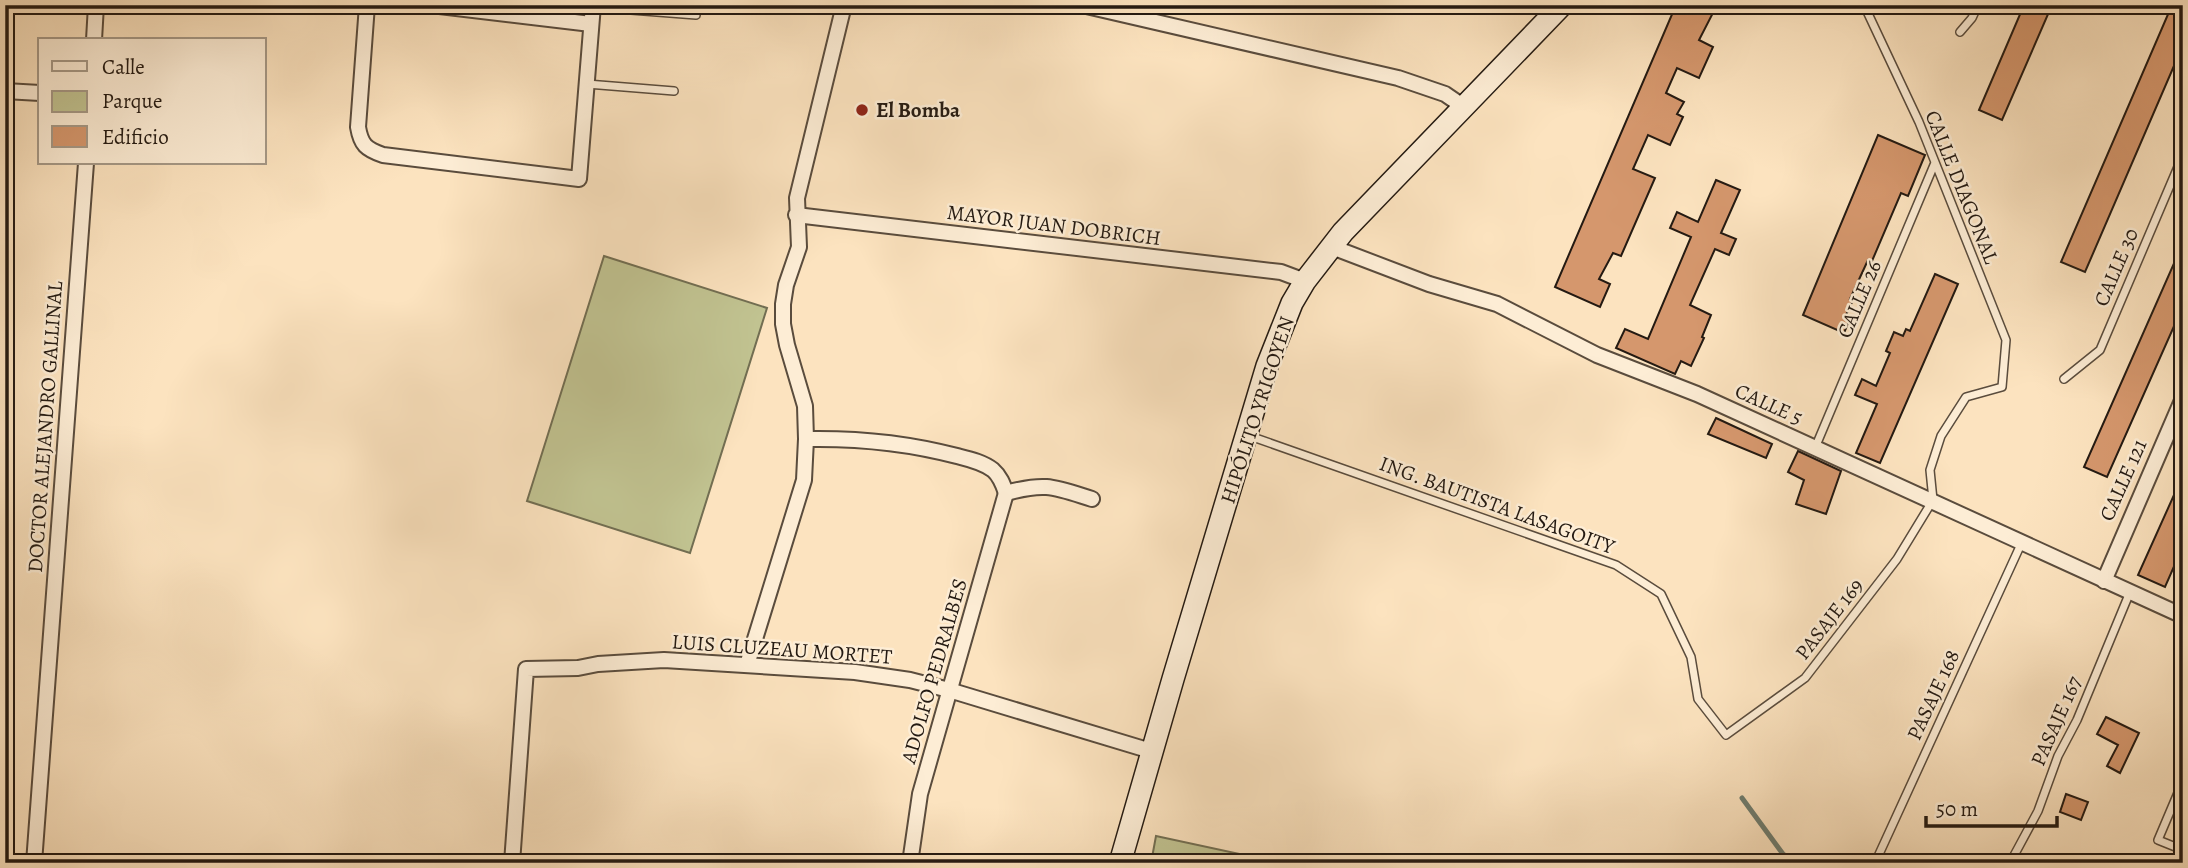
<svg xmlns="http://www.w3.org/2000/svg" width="2188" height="868" viewBox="0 0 2188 868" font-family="Alegreya,serif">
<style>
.green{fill:#c1c391;stroke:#726e52;stroke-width:2}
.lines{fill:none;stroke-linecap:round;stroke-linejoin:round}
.stream{stroke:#6e7c6f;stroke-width:5}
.building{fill:#d5976d;stroke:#241a12;stroke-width:2}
.lane-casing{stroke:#5a4c3d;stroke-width:10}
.street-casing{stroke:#5a4c3d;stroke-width:18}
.secondary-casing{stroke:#241a12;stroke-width:24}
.lane{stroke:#fdedd5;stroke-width:7}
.street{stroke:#fdedd5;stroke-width:14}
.secondary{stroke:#fdedd5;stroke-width:21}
.poi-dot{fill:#8f2418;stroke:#fdedd5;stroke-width:2.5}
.labels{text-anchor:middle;stroke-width:5;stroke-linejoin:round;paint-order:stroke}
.poi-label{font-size:21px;font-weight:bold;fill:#241a12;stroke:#fdedd5;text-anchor:start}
.street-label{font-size:21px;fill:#241a12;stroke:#fdedd5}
</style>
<rect width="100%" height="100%" fill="#fce3bf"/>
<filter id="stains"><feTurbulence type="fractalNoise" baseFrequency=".00286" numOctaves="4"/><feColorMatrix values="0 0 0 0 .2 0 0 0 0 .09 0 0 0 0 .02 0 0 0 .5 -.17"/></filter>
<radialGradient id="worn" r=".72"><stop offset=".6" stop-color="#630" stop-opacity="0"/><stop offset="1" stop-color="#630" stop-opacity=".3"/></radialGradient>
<g class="green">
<polygon points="604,256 767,308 690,553 527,501"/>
<polygon points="1156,836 1281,863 1151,863"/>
</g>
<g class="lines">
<polyline class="stream" points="1742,798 1783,854 1795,863"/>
</g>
<g class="building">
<polygon points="1676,5 1717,5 1699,40 1713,47 1699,78 1677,68 1666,93 1684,102 1677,114 1683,117 1670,145 1648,135 1633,169 1655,178 1621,256 1613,253 1599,279 1610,284 1600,307 1555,287"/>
<polygon points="2024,5 2052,5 2002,120 1979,110"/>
<polygon points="2172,5 2183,5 2183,45 2085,272 2061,262"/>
<polygon points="1878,135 1925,155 1908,196 1901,193 1872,261 1868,260 1850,299 1853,300 1845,317 1850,319 1844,333 1803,315"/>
<polygon points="1716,180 1740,190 1721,233 1736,239 1729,255 1715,249 1690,305 1711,315 1702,337 1704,338 1691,366 1681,361 1675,374 1616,348 1625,329 1648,339 1691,237 1670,228 1677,212 1698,222"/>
<polygon points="2183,243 2183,306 2107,477 2084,467"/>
<polygon points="1935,274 1958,284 1880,463 1856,453 1877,404 1855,395 1862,379 1876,386 1890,353 1886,351 1894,332 1903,336 1906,329 1910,331"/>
<polygon points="1716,418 1772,444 1766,458 1708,434"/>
<polygon points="1798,451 1841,471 1826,514 1796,504 1804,480 1788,472"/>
<polygon points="2183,475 2183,546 2165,587 2138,575"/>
<polygon points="2106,717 2139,733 2120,773 2107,766 2118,745 2097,734"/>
<polygon points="2066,794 2088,802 2081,820 2060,812"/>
</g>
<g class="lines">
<defs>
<g id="lane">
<polyline points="592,7 696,15"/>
<polyline points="1960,32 1972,18 1978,5"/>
<polyline points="587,84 674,91"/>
<polyline points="2064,379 2100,350 2183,155"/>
<polyline points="1247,435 1616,565 1661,594 1691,657 1698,699 1726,735 1805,678 1897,559 1933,500 1930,470 1941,436 1966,397 2002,387 2006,340 1919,122 1864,5"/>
<polyline points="1815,448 1934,165"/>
<polyline points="2183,781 2158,840 2183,850"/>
<polyline points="1875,863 2022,542"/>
<polyline points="2010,863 2038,811 2058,756 2077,720 2130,592"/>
</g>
<g id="street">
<path d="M367 5 358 127C361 145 366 149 383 155L579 179 593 5"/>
<polyline points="431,5 591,24"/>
<polyline points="1082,5 1398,78 1445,94 1464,107"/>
<polyline points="94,40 96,5"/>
<polyline points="5,91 40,93"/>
<polyline points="796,215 1281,272 1305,281"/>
<polyline points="1332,247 1429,284 1497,304 1597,355 1697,394 2183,616"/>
<path d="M806 439C857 438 908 443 957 456 969 459 983 462 993 470 1000 476 1003 484 1006 493"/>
<path d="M1006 493C1046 482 1054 487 1092 499"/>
<polyline points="2104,581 2183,398"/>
<polyline points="747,665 804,480 806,439 805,406 787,345 783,324 783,304 786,285 799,247 797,198 844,5"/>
<polyline points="34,863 86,163"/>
<polyline points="512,863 526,669 578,668 598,664 664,660 855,672 910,680 949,690 1151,751"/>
<polyline points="910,863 920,794 1006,493"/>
</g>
<polyline id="secondary" points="1120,863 1173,679 1267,366 1292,303 1305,281 1343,232 1562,5"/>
</defs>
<use href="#lane" class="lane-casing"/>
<use href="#street" class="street-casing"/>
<use href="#secondary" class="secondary-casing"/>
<use href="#lane" class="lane"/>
<use href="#street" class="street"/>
<use href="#secondary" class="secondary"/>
</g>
<circle class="poi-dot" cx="862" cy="110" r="7"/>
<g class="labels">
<g class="poi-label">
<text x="876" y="117">El Bomba</text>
</g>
<g class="street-label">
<text transform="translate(1962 187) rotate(68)" y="7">CALLE DIAGONAL</text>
<text transform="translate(1054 225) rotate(7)" y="7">MAYOR JUAN DOBRICH</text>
<text transform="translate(2116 267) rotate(-67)" y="7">CALLE 30</text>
<text transform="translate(1859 299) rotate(-67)" y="7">CALLE 26</text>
<text transform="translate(1769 404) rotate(24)" y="7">CALLE 5</text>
<text transform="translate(1257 410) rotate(-72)" y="7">HIPÓLITO YRIGOYEN</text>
<text transform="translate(45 427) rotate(-86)" y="7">DOCTOR ALEJANDRO GALLINAL</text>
<text transform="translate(2123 480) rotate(-66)" y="7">CALLE 121</text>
<text transform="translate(1497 505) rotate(20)" y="7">ING. BAUTISTA LASAGOITY</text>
<text transform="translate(1829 619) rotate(-52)" y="7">PASAJE 169</text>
<text transform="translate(782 649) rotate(4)" y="7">LUIS CLUZEAU MORTET</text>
<text transform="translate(934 671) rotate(-74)" y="7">ADOLFO PEDRALBES</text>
<text transform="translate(1933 695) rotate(-65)" y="7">PASAJE 168</text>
<text transform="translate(2056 721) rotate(-66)" y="7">PASAJE 167</text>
</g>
</g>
<rect width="2188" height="868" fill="none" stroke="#fce3bf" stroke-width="28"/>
<rect x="7" y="7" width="2174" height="854" fill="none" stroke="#241a12" stroke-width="3.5"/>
<rect x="14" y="14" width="2160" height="840" fill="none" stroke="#241a12" stroke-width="2"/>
<rect x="38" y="38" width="228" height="126" fill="#fdedd5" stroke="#a69987" stroke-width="2"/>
<rect x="52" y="61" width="35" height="10" fill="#fdedd5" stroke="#a69987" stroke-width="2"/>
<text x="102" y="74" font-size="21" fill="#241a12">Calle</text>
<rect x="52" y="91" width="35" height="21" fill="#c1c391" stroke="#a69987" stroke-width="2"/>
<text x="102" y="108" font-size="21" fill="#241a12">Parque</text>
<rect x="52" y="126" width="35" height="21" fill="#d5976d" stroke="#a69987" stroke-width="2"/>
<text x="102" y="144" font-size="21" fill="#241a12">Edificio</text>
<path d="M1926 816v10h131v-10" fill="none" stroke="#241a12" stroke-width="3.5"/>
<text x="1936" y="816" font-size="21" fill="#241a12" stroke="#fdedd5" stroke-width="5" paint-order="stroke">50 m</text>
<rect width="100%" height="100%" filter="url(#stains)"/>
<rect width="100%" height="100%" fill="url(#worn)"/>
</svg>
